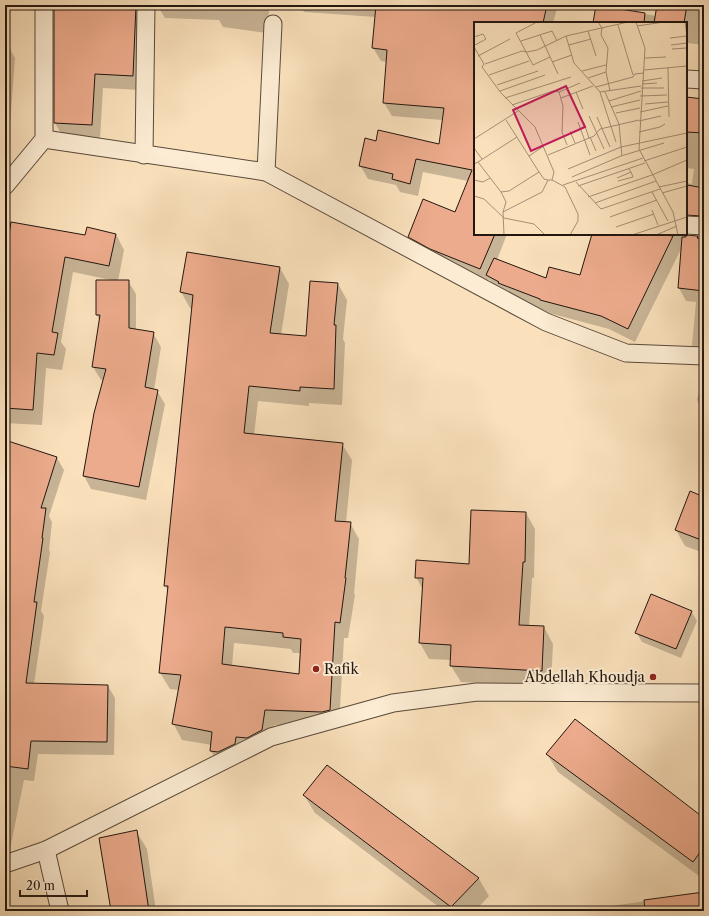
<svg xmlns="http://www.w3.org/2000/svg" width="709" height="916" viewBox="0 0 709 916" font-family="'Libre Caslon Text',serif">
<style>
.shadow{fill:#0003;fill-rule:evenodd}
.building{fill:#ecab8c;stroke:#22160f;fill-rule:evenodd}
.lines{fill:none;stroke-linecap:round;stroke-linejoin:round}
.street-casing{stroke:#58493a;stroke-width:19}
.street{stroke:#fcecd3;stroke-width:17}
.poi-dot{fill:#8f2418;stroke:#fcecd3;stroke-width:1.5}
.labels{text-anchor:middle;stroke-width:4;stroke-linejoin:round;paint-order:stroke}
.poi-label{font-size:14px;fill:#22160f;stroke:#fcecd3;text-anchor:start}
.inset-road{fill:none;stroke:#a49077;stroke-width:1}
.view{fill:#c2185b;fill-opacity:0.15;stroke:#c2185b;stroke-width:2}
.inset-edge{fill:none;stroke:#22160f;stroke-width:2}
</style>
<rect width="100%" height="100%" fill="#fae1bc"/>
<filter id="stains"><feTurbulence type="fractalNoise" baseFrequency=".005" numOctaves="4"/><feColorMatrix values="0 0 0 0 .2 0 0 0 0 .09 0 0 0 0 .02 0 0 0 .5 -.17"/></filter>
<radialGradient id="worn" r=".72"><stop offset=".6" stop-color="#630" stop-opacity="0"/><stop offset="1" stop-color="#630" stop-opacity=".3"/></radialGradient>
<g class="shadow">
<polygon points="55,5 270,5 266,33 223,27 219,20 165,18 160,10 154,9 140,90 103,88 100,139 63,137 55,123"/>
<polygon points="300,5 558,5 553,23 475,23 475,234 507,234 497,260 547,279 581,277 593,234 684,234 684,235 704,237 704,359 699,358 692,345 696,302 686,301 679,288 683,245 635,342 609,329 549,313 548,312 507,296 494,288 489,279 488,282 417,250 409,237 455,213 468,181 423,172 418,196 400,192 396,185 368,179 360,165 377,142 440,145 443,120 392,116 384,103 387,62 381,61 373,48 376,17 304,12"/>
<polygon points="658,5 704,5 704,45 687,43 686,51 686,23 594,23 597,6 656,16"/>
<polygon points="5,49 10,49 15,58 10,124 5,124"/>
<polygon points="686,98 704,100 704,229 686,232 686,183 692,184 694,169 686,168"/>
<polygon points="116,234 124,250 118,281 128,281 136,294 136,331 153,333 161,347 154,390 157,391 165,404 146,500 91,489 84,476 104,380 101,380 93,367 100,322 97,315 111,280 73,272 61,342 66,349 62,370 46,368 42,425 5,423 5,264 86,236"/>
<path d="M280 268 289 284 281 335 307 337 338 284 347 300 343 339 345 343 342 405 309 403V406L258 401 254 435 342 444 352 460 346 523H350L359 539 354 594 355 595 348 638H344L339 726 332 728 274 725 271 747 220 767 211 751 212 745 182 740 173 723 179 690 170 689 160 673 168 591 165 586 193 309 190 308 181 292ZM234 643 291 649 293 653H301L300 675 232 666Z"/>
<polygon points="704,375 704,412 697,400"/>
<polygon points="5,444 57,458 64,470 49,516 52,522 49,550 50,552 41,611 44,616 34,684 108,686 115,698 114,755 38,754 34,781 24,780 7,864 5,864 5,675 7,661 5,661"/>
<polygon points="704,498 704,553 685,546 676,530"/>
<polygon points="526,513 535,529 534,578 532,578 529,627 544,627 553,644 551,687 461,682 451,666 452,660 429,659 420,643 423,590 416,577 470,565"/>
<polygon points="691,611 697,621 681,658 642,642 636,632"/>
<polygon points="547,754 704,820 703,879 558,772"/>
<polygon points="327,766 479,879 489,896 475,911 444,911 315,813 304,795"/>
<polygon points="136,831 147,849 156,911 112,911"/>
<polygon points="704,893 704,911 575,911"/>
<polygon points="16,907 31,910 32,911 5,911"/>
</g>
<g class="building">
<polygon points="54,5 136,5 133,76 95,74 92,125 54,123"/>
<polygon points="376,5 547,5 543,23 475,23 475,234 495,234 480,269 430,249 408,237 423,199 455,212 472,170 416,159 410,184 392,179 393,174 359,166 365,138 376,141 378,130 439,144 444,108 383,103 387,50 372,48"/>
<polygon points="596,5 645,13 644,23 593,23"/>
<polygon points="657,5 687,5 684,23 654,23"/>
<polygon points="686,97 704,99 704,133 686,132"/>
<polygon points="687,185 704,188 704,201 701,216 686,215"/>
<polygon points="11,222 85,235 87,227 116,234 109,266 65,257 52,332 58,333 54,355 37,353 33,410 5,408 5,259"/>
<polygon points="592,234 658,234 673,236 628,329 601,316 540,300 540,299 498,283 499,282 486,275 494,258 546,278 549,267 580,275"/>
<polygon points="686,235 698,236 697,238 704,239 704,291 678,288 682,237 686,237"/>
<path d="M187 252 280 267 270 333 306 336 310 281 338 283 334 325H336L334 389 300 387V391L249 386 244 433 343 443 335 521 351 522 345 578H346L340 623 335 622 330 710 322 712 265 710 262 730 247 738 236 737 235 744 218 752 210 751 212 732 172 724 181 675 159 673 168 586H164L193 295 180 292ZM225 627 283 633V637L301 639 299 674 222 664Z"/>
<polygon points="96,280 129,280 129,328 154,332 145,387 158,390 139,487 83,476 94,413 106,369 92,367 100,315 96,315"/>
<polygon points="5,440 57,457 41,508 46,508 42,538 43,538 34,602 37,602 26,683 108,685 107,742 31,741 28,769 5,766 5,668 9,642 5,641"/>
<polygon points="690,491 704,497 704,541 675,530"/>
<polygon points="471,510 526,512 525,562 523,562 519,625 544,626 542,671 450,666 451,645 419,643 423,578 415,578 416,560 469,564"/>
<polygon points="651,594 692,611 676,649 635,633"/>
<polygon points="575,719 704,818 704,847 693,862 546,754"/>
<polygon points="327,765 479,878 451,907 303,795"/>
<polygon points="137,830 149,911 111,911 99,838"/>
<polygon points="704,892 704,911 645,911 644,900"/>
</g>
<g class="lines">
<defs>
<g id="street">
<polyline points="686,79 704,80"/>
<polyline points="44,139 266,172 546,322 626,353 704,356"/>
<polyline points="144,155 146,5"/>
<polyline points="266,172 273,24"/>
<polyline points="5,186 44,139 44,5"/>
<polyline points="686,225 704,226"/>
<polyline points="46,850 60,911"/>
<polyline points="5,864 46,850 271,737 393,703 477,692 704,693"/>
</g>
</defs>
<use href="#street" class="street-casing"/>
<use href="#street" class="street"/>
</g>
<g class="poi-dot">
<circle cx="316" cy="669" r="4"/>
<circle cx="653" cy="677" r="4"/>
</g>
<g class="labels">
<g class="poi-label">
<text x="324" y="674">Rafik</text>
<text x="645" y="682" text-anchor="end">Abdellah Khoudja</text>
</g>
</g>
<g transform="translate(474 22)">
<rect width="213" height="213" fill="#fae1bc"/>
<path class="inset-road" d="M63 0 42 11 59 43 76 35M124 0 128 6 127 13 134 26 132 50 136 69M162 0 171 26 165 127 199 190 204 213M211 0 213 14M144 3 159 53M163 4 190 0M114 9 122 34M66 13 84 52M92 14 100 41 126 70 142 120M0 15 9 12 12 17 1 23M196 16 213 14M47 19 78 9 83 19M95 23 117 17M197 23 213 21M0 25 10 42 8 45 27 71 61 105 80 150 78 158H74L68 170 29 190M198 27 213 26M4 34 36 17M171 36 192 35M78 40 98 33M11 42 48 29 53 30 63 28 92 14 154 0M194 46 195 95M170 48 213 44M108 49 132 43M15 53 55 39M114 56 132 50M168 59 188 56M168 62 183 61M23 63 64 49M122 65 159 55 161 52 170 51M167 66H190M26 69 71 53M85 70 89 84 88 110 93 123M102 70 109 87M126 70 167 64M131 70 145 102 148 134M166 74 193 73M31 76 97 55M87 76 119 64M135 79 167 69M171 82 194 80M38 83 79 69 85 70 106 61M137 85 166 78M166 90 194 84M142 91 166 86M115 94 130 127M123 95 136 125M32 98 65 150M165 99 187 94M104 100 116 133M110 101 115 116M96 109 101 121M165 110 186 105 191 102M116 115 122 129M0 117 44 89M0 126 8 137M74 133 120 114 126 107 165 98M55 134 70 124M170 139 213 125M4 140 43 115M0 142 4 140 27 170 35 169 65 150 70 157 74 158M94 147 147 125 213 111M98 155 147 134 190 121M143 156 157 150 155 147M0 158 9 160 16 156M78 158 91 165 104 192V199L96 213M144 159 159 155 157 150M102 160 127 187 186 167M89 163 169 136M104 164 171 141M185 165 213 159M27 170 32 180 29 190 30 213M178 170 194 199M188 171 213 164M0 174 10 177 30 196 60 202 71 213M114 175 178 153 213 138M121 181 182 159M178 188 184 203M136 195 183 178M142 205 180 192M158 213 213 195M182 213 203 204"/>
<path class="view" d="M92 64 111 105 57 129 39 88Z"/>
<rect width="213" height="213" class="inset-edge"/>
</g>
<rect width="709" height="916" fill="none" stroke="#fae1bc" stroke-width="20"/>
<rect x="6" y="6" width="697" height="904" fill="none" stroke="#22160f" stroke-width="2"/>
<rect x="10" y="10" width="689" height="896" fill="none" stroke="#22160f"/>
<path d="M20 890v6h67v-6" fill="none" stroke="#22160f" stroke-width="2"/>
<text x="26" y="890" font-size="12" fill="#22160f" stroke="#fcecd3" stroke-width="3" paint-order="stroke">20 m</text>
<rect width="100%" height="100%" filter="url(#stains)"/>
<rect width="100%" height="100%" fill="url(#worn)"/>
</svg>
